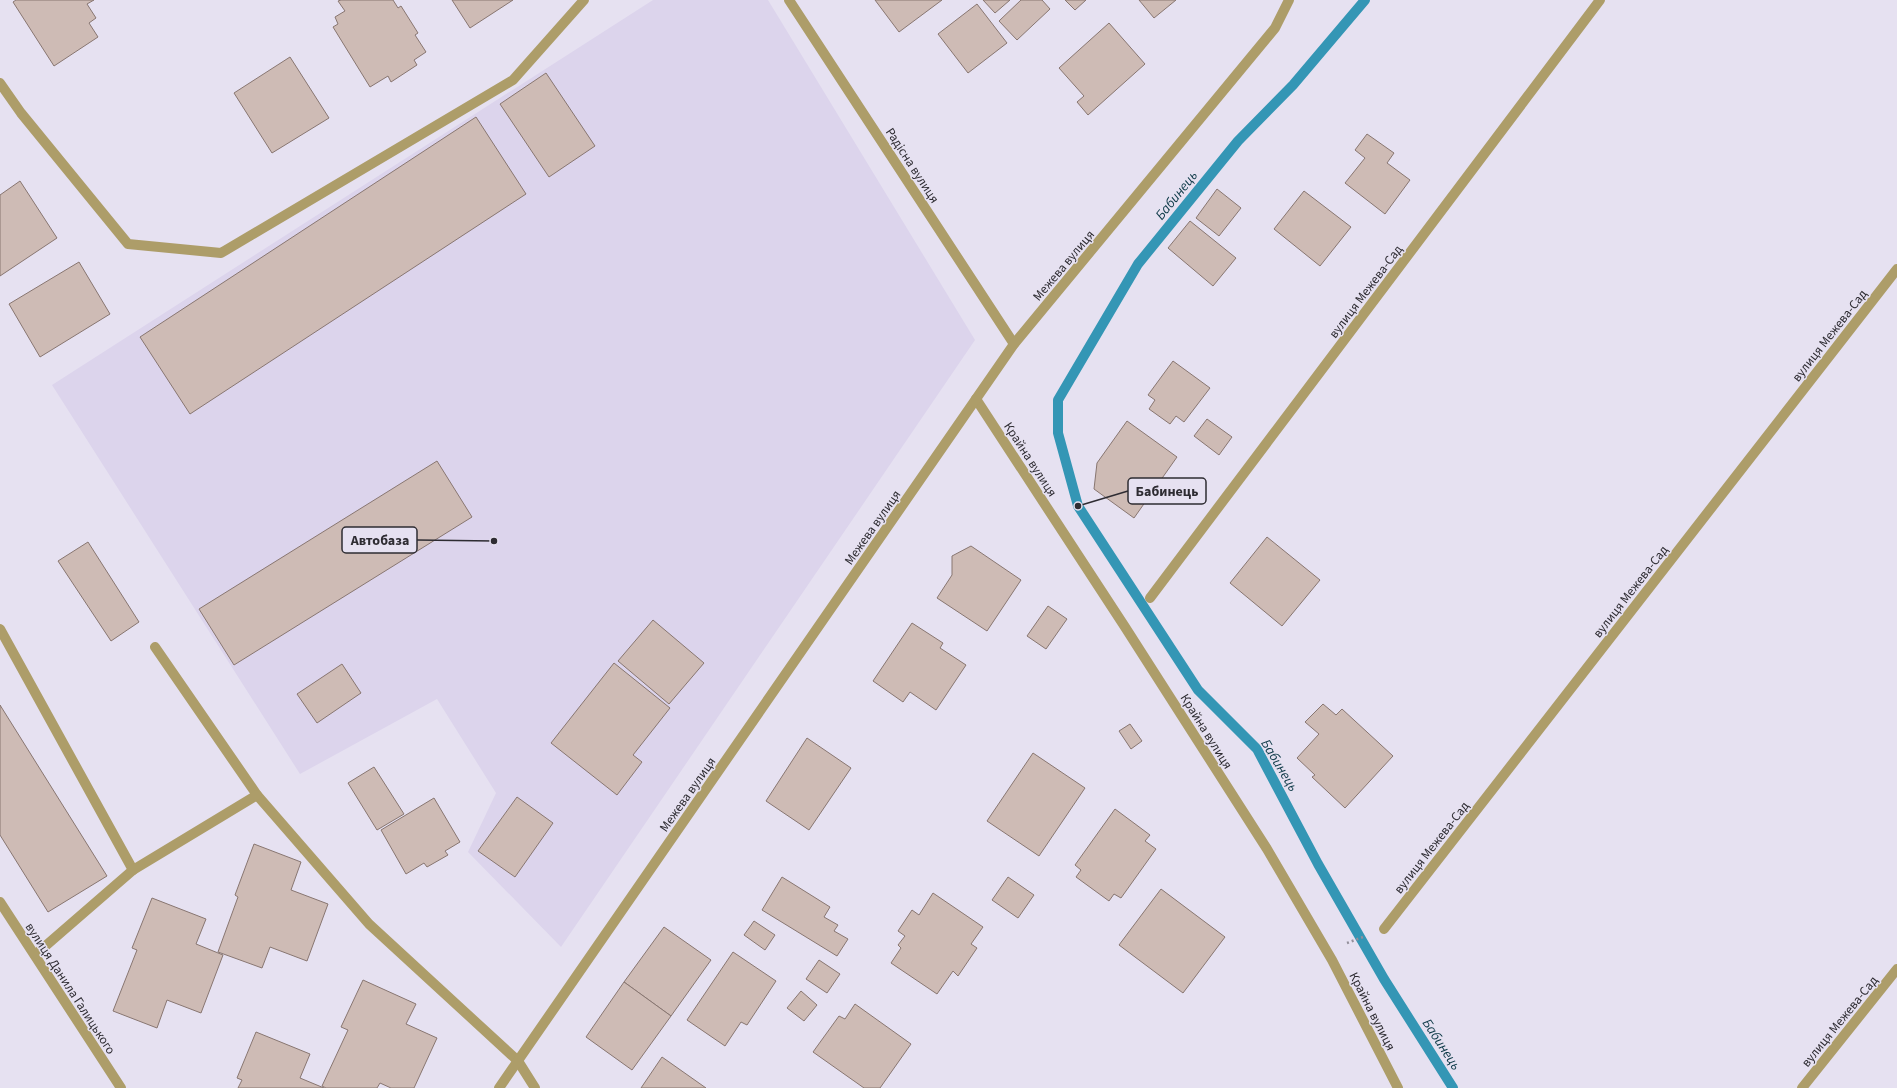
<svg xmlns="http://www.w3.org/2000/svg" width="1897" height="1088" viewBox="0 0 1897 1088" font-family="'Source Sans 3',sans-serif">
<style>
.built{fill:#dcd4ec}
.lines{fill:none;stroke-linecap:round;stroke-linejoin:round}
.stream{stroke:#3496b5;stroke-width:10}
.building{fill:#cebbb5;stroke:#887671}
.path{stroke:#938f9a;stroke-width:2.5;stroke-dasharray:2 3;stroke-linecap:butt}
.lane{stroke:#ad9d69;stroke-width:10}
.street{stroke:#ad9d69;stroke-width:10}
.labels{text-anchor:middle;stroke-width:3;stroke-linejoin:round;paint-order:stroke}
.street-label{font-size:13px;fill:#2e2c32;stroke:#e6e1f1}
.water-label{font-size:14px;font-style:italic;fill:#0d3947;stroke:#e6e1f1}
.leader{fill:none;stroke:#2e2c32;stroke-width:1.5}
.callout-dot{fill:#2e2c32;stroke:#e6e1f1;stroke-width:1.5}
.callout{fill:#e6e1f1;stroke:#2e2c32;stroke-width:1.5}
.callout-label{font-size:14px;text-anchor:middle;font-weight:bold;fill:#2e2c32}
</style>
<rect width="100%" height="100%" fill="#e6e1f1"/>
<polygon class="built" points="653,0 768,0 975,340 561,947 468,852 496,793 437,699 300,774 52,385"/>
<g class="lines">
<polyline class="stream" points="1365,0 1293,85 1238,141 1138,264 1058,400 1058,433 1078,506 1198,690 1257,749 1318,864 1384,979 1453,1088"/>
</g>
<g class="building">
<polygon points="16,0 94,0 87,4 96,18 89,23 98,37 54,66 13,2"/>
<polygon points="341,0 393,0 398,8 401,6 418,33 415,35 426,52 414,60 417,65 391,82 388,76 370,87 333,27 338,24 335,17 345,11 338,1"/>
<polygon points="452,0 513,0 470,28"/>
<polygon points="875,0 942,0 899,32"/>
<polygon points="983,0 1010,0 995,13"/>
<polygon points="1021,0 1042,0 1050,9 1017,40 999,21"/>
<polygon points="1065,0 1086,0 1075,10"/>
<polygon points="1139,0 1176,0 1154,18"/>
<polygon points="977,4 1007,43 968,73 938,34"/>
<polygon points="1109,23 1145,64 1088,115 1077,102 1084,96 1059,68"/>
<polygon points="290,57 329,118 272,153 234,93"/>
<polygon points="546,73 595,146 549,177 500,104"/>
<polygon points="476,117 526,194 190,414 140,337"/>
<polygon points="1367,134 1394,153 1387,163 1410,180 1385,214 1345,183 1365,158 1355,150"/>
<polygon points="20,181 57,238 0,276 0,195"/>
<polygon points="1217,189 1241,208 1219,236 1196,218"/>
<polygon points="1304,191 1351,227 1320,266 1274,229"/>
<polygon points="1190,221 1236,258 1213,286 1168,248"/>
<polygon points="79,262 110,314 40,357 9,304"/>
<polygon points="1173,361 1210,388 1184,422 1176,416 1170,424 1149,409 1155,400 1148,395"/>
<polygon points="1207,419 1232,437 1219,455 1194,436"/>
<polygon points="1127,421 1177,457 1134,518 1094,489 1097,463"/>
<polygon points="437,461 472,517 234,665 199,609"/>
<polygon points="1267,537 1320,580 1282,626 1230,583"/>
<polygon points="88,542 139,622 111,641 58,561"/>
<polygon points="971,546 1021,580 987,631 937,598 952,575 952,556"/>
<polygon points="1048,606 1067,619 1046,649 1027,636"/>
<polygon points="653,620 704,663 669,704 618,661"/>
<polygon points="912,623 943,643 940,648 966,665 936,710 910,692 903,702 873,681"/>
<polygon points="614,663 670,708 633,755 642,762 617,795 551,743"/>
<polygon points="342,664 361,693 317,723 297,694"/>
<polygon points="1323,704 1336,715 1342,709 1393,756 1345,808 1312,777 1315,775 1297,758 1319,734 1305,722"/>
<polygon points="0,705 107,876 48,912 0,835"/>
<polygon points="1130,724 1142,741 1131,749 1119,731"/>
<polygon points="807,738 851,768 809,830 766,801"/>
<polygon points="1033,753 1085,788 1039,856 987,821"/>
<polygon points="374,767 404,814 377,830 348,783"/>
<polygon points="517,797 553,823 515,877 478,851"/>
<polygon points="434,798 460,842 445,851 448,855 427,867 424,863 406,874 381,830"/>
<polygon points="1115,809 1150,835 1145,841 1156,849 1121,898 1114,894 1109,901 1076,877 1081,870 1075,865"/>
<polygon points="254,844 301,862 291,890 328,904 307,961 270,947 262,968 218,952 238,897 235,895"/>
<polygon points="782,877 830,907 824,917 838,925 834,931 848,939 837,956 762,910"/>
<polygon points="1008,877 1034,895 1018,918 992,900"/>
<polygon points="1161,889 1225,937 1183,993 1119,945"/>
<polygon points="933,893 983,927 971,944 977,948 958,976 953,971 937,994 891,963 901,948 898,945 905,936 898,931 912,910 919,915"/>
<polygon points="152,898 206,919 196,944 223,955 201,1013 167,1000 157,1028 113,1011 137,950 132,948"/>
<polygon points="754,921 775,935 765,950 744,935"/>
<polygon points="664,927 711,960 671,1016 624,982"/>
<polygon points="733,952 776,981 747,1025 741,1022 725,1046 687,1020"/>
<polygon points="819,960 840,974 827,993 806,979"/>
<polygon points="363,980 416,1004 406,1024 437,1038 414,1088 391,1088 380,1083 377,1088 326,1088 322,1086 348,1030 341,1027"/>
<polygon points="624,982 671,1016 632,1070 586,1037"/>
<polygon points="801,991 817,1005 804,1021 787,1008"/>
<polygon points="855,1004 911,1044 880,1088 864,1088 813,1052 839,1016 845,1019"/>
<polygon points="256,1032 310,1054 300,1078 324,1088 238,1088 242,1080 237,1078"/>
<polygon points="662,1057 706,1088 641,1088"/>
</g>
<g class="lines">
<polyline class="path" points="1347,943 1363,937"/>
<g class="lane">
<polyline points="0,83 21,113 128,244 221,253 513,80 584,0"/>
<polyline points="1150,598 1600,0"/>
<polyline points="0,629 133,870"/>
<polyline points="155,647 257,795 369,924 518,1061"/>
<polyline points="1384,929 1897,269"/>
<polyline points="35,955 133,870 257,795"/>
</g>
<g class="street">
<polyline points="789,0 1014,344"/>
<polyline points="976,399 1125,627 1267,849 1332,960 1398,1088"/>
<polyline points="0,902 121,1088"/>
<polyline points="518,1061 535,1088"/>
<polyline points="499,1088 1014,344 1275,28 1289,0"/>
<polyline points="1802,1088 1897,969"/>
</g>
</g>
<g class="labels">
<g class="street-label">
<text transform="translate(913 165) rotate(57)" y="5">Радісна вулиця</text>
<text transform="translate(1063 265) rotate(-50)" y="5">Межева вулиця</text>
<text transform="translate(1365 291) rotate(-53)" y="5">вулиця Межева-Сад</text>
<text transform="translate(1829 335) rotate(-52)" y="5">вулиця Межева-Сад</text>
<text transform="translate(1031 459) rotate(57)" y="5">Крайна вулиця</text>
<text transform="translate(872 527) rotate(-55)" y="5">Межева вулиця</text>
<text transform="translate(1630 591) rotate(-52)" y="5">вулиця Межева-Сад</text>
<text transform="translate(1207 731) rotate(58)" y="5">Крайна вулиця</text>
<text transform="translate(687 794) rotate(-55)" y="5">Межева вулиця</text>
<text transform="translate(1431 847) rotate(-52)" y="5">вулиця Межева-Сад</text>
<text transform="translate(71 988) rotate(57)" y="5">вулиця Данила Галицького</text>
<text transform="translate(1373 1011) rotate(63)" y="5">Крайна вулиця</text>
<text transform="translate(1839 1021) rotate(-51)" y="5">вулиця Межева-Сад</text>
</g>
<g class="water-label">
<text transform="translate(1176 195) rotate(-51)" y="5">Бабинець</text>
<text transform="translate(1280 765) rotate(59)" y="5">Бабинець</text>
<text transform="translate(1442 1044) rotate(57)" y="5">Бабинець</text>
</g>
</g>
<path class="leader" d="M1078 506L1128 491M494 541L417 540"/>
<g class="callout-dot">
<circle cx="1078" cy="506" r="4"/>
<circle cx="494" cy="541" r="4"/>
</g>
<g class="callout">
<rect x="1128" y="478" width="78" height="26" rx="4"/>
<rect x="342" y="527" width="75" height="26" rx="4"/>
</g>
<g class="callout-label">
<text x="1167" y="496">Бабинець</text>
<text x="380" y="545">Автобаза</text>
</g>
</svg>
